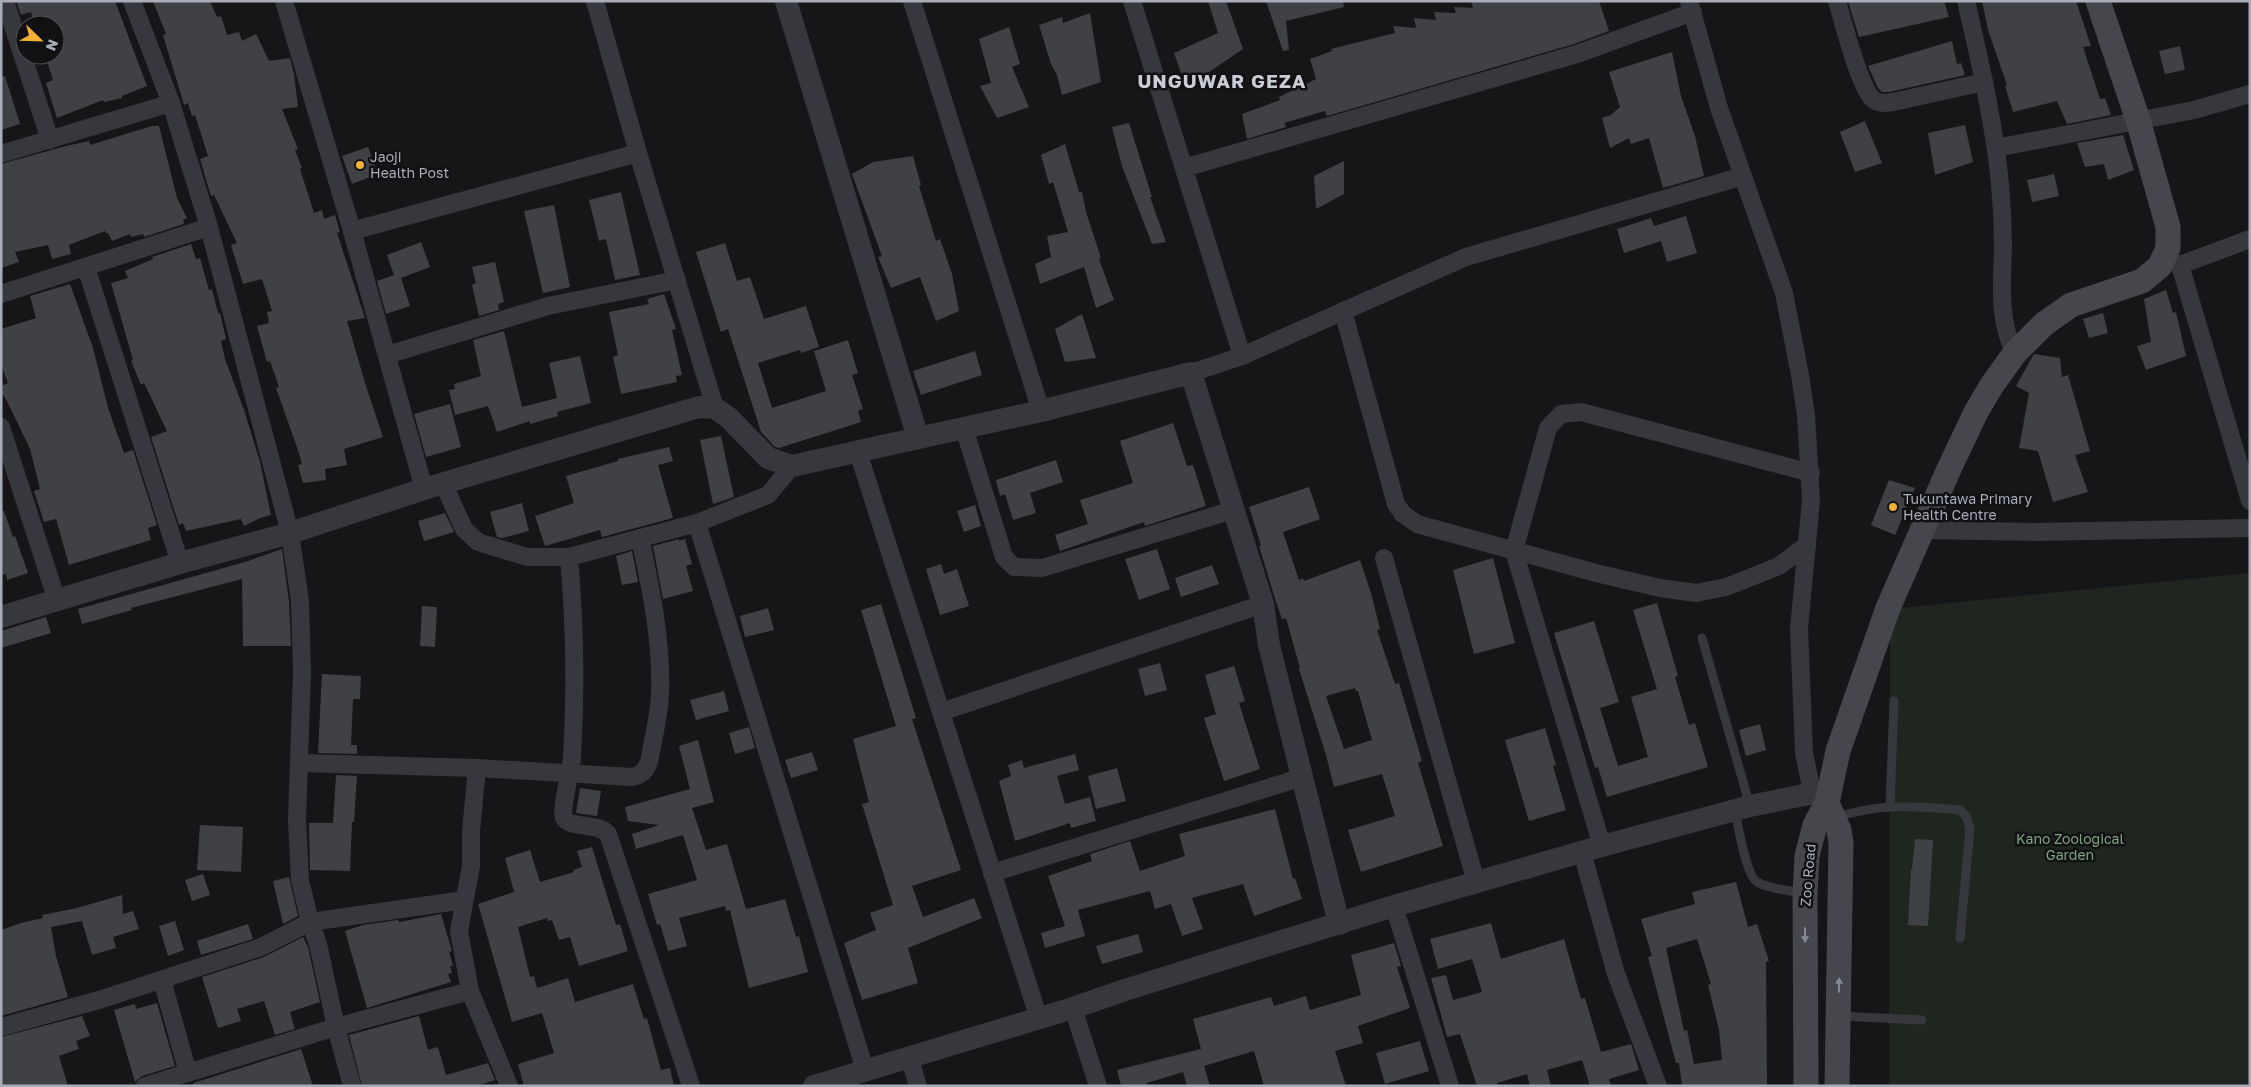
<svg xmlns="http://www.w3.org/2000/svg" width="2251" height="1087" viewBox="0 0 2251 1087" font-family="'Golos Text',sans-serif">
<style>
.green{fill:#1e261f}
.building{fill:#404145;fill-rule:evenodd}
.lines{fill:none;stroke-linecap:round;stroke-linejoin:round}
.service{stroke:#37383d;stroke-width:9}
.minor{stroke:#37383d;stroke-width:18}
.tertiary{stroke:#37383d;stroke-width:22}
.secondary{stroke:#45474d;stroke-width:25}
.oneway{fill:#858993}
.poi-dot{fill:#f2b134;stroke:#111113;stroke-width:2}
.labels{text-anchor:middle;stroke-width:5;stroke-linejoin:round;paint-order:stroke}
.poi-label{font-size:14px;fill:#a8adb8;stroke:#111113;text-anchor:start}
.park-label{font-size:14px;fill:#7fa381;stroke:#111113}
.street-label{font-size:14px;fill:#a8adb8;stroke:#111113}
.district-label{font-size:19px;font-weight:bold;letter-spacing:1px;fill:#c9ccd4;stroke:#111113}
</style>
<rect width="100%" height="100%" fill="#161618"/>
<polygon class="green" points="2250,573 2250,1086 1889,1086 1890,609"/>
<g class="building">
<polygon points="16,1 115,1 147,86 122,96 122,98 104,102 103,100 57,118 46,83 53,80 45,55 55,55 55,25 35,25 31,12 21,15"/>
<polygon points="153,1 210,1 217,17 221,16 227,35 239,32 242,41 256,34 269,61 290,58 294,74 298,107 282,109 298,149 295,150 302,168 300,169 314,213 322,210 324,219 335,215 340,232 337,233 365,318 347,321 366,386 383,437 344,449 347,465 325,469 326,480 303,483 298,465 302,464 298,450 276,388 279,387 270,361 267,362 257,326 269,323 267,312 272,311 262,279 243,284 231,245 237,243 214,195 211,196 200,159 208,156 195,115 192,116 188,103 184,105 163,35 166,34"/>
<polygon points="1208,1 1226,1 1243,49 1206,74 1184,81 1174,53 1218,33"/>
<polygon points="1266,1 1343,1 1344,7 1286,21 1289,50 1283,51"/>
<polygon points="1471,1 1599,1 1609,31 1574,44 1327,116 1325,111 1284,123 1286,127 1247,139 1242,114 1280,100 1279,97 1316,79 1310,59 1332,51 1331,49 1395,33 1393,26 1416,28 1414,18 1436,20 1434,12 1456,13 1454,7 1473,8"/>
<polygon points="1848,1 1944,1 1949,17 1859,37"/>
<polygon points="1982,1 2076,1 2091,46 2083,47 2100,99 2105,98 2111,115 2067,124 2057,101 2013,112 2005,86 2007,85 1988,30"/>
<polygon points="1090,13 1101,82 1062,95 1057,75 1051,64 1039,25 1062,17 1063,23"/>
<polygon points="1009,27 1020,64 1012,67 1029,107 997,118 980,86 991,83 979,39"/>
<polygon points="1952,41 1957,64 1961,63 1965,75 1889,92 1882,92 1878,88 1868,66"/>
<polygon points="2180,46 2185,70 2165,74 2159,51"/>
<polygon points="1672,52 1681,96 1695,136 1704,176 1663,188 1649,138 1631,144 1629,138 1610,148 1602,118 1611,115 1620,107 1609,72"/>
<polygon points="5,76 20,124 1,130 1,77"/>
<polygon points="1865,121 1882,163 1855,172 1840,132"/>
<polygon points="1129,123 1152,197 1150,197 1166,242 1152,244 1122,166 1112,127"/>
<polygon points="1965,125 1973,162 1935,175 1928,133"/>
<polygon points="152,126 159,126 177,198 187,218 183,220 184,224 144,237 143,234 131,237 130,234 112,241 108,233 106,233 105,231 69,245 71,254 52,259 48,245 15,252 19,262 1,268 1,164 66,146 89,141 90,145"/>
<polygon points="2123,135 2134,170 2108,180 2104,164 2085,167 2077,143"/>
<polygon points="1065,144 1079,192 1082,192 1086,212 1101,258 1099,259 1114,300 1096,308 1084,267 1040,284 1035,264 1051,257 1047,236 1068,232 1053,182 1049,184 1041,155"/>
<polygon points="368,147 378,174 352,184 342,156"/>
<polygon points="913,156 921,185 919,186 936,241 940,239 952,274 959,311 936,321 920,277 891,288 878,257 882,256 852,174 873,162"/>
<polygon points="1344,161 1344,194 1316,209 1314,176"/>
<polygon points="2054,174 2059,196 2032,202 2027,180"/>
<polygon points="621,192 640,275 615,280 606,239 599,241 589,200"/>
<polygon points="554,205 570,287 543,293 524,211"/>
<polygon points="1686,216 1697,253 1667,262 1661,241 1624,253 1617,229 1651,218 1654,226"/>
<polygon points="421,242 430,267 401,278 410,306 386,314 377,281 394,275 387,255"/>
<polygon points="725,243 737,281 750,277 764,319 806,306 819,347 801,353 800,350 758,363 772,408 826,391 814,351 848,340 858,373 852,375 863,409 858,411 861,422 779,448 775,447 761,432 728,329 721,332 696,252"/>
<polygon points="191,244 196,259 200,258 209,290 212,289 218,313 220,313 226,339 221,341 225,359 244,410 260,462 271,515 260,518 244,526 241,519 186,531 183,523 179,525 151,437 167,431 144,383 141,385 131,361 133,360 111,283 128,278 125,271 153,259 152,257"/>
<polygon points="495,262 504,302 498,304 499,310 479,316 472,285 476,283 472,267"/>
<polygon points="70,284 93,348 108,408 124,453 133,450 157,525 148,528 151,540 69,565 56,519 44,522 34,491 40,489 30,449 7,401 1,392 1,386 8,383 1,365 1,329 36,318 30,296"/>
<polygon points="2166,290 2173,313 2176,312 2186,356 2146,370 2137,346 2151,342 2144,299"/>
<polygon points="664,294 676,329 672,330 682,375 676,376 677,382 621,394 613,357 618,355 609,312 649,304 647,299"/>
<polygon points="2103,313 2108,333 2089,338 2083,319"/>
<polygon points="1082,314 1096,358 1065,362 1055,329"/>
<polygon points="504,331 522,407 557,398 549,363 580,356 591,403 557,412 558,416 530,424 530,421 497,432 488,406 455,415 449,390 455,389 454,384 481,376 473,340"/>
<polygon points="975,351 982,375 921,395 913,371"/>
<polygon points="2034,354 2060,358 2062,377 2068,375 2090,451 2075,455 2088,492 2053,502 2038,451 2019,448 2029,393 2016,386"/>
<polygon points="450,404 461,447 426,457 414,414"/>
<polygon points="1173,423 1187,466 1193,465 1206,506 1145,526 1144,522 1060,551 1055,535 1088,524 1080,500 1133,483 1120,441"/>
<polygon points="721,436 734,497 713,504 700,440"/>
<polygon points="669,447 673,461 658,465 673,518 602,537 600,530 545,546 535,516 574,503 566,476 618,461 618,459"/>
<polygon points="1056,460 1063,482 1030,493 1036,513 1013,520 1005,494 1000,496 996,480"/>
<polygon points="1889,480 1915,488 1895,535 1871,525"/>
<path d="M1309 487 1320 519 1283 532 1299 580 1303 578 1304 581 1360 560 1371 593 1380 629 1377 630 1395 684 1399 683 1422 761 1418 763 1443 846 1361 872 1348 830 1395 816 1382 774 1334 787 1326 755 1299 669 1300 668 1286 618 1282 619 1276 602 1259 546 1261 545 1249 507ZM1355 688 1356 691H1358L1372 740 1344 749 1326 696Z"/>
<polygon points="522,503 529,531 502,538 497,537 490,512"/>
<polygon points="975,505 981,526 964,532 957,511"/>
<polygon points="1,511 4,511 13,537 15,536 28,573 7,580 6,574 1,575"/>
<polygon points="445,513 454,532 424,541 418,521"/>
<polygon points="679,539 679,541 685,539 692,564 686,566 693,591 663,599 653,546"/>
<polygon points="282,549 289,602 291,646 243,646 242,579 131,608 132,610 82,624 78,609 245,562"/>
<polygon points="1157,549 1170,589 1139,600 1125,559"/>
<polygon points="632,551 638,582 622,585 616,556"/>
<polygon points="1493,558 1515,643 1474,654 1453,570"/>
<polygon points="941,564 944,574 957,569 969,606 940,615 926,569"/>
<polygon points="1212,565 1219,584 1181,597 1175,578"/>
<polygon points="1657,603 1678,676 1675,677 1689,725 1695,723 1708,767 1607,797 1598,767 1595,768 1554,633 1594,621 1619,702 1600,708 1618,766 1648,757 1631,697 1657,689 1633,610"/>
<polygon points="881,604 916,718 912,719 961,870 912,886 923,917 974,898 982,918 908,948 918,983 862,1000 844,943 876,930 870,913 893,905 862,804 869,802 853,739 896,726 861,610"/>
<polygon points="422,606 437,607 435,647 420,646"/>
<polygon points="768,608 774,630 745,637 740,616"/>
<polygon points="46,617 51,633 1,648 1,631"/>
<polygon points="1160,663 1167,690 1145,696 1138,669"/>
<polygon points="1234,666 1245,701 1239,703 1260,769 1224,781 1204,718 1216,714 1205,675"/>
<polygon points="322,674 361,676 360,699 353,699 351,745 357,745 357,754 318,753"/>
<polygon points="724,691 729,711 696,720 690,700"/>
<polygon points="1760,724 1766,750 1746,756 1739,730"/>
<polygon points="749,727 755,748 735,754 729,733"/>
<polygon points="1545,728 1556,765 1553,766 1566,810 1529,821 1505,740"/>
<polygon points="698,740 714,802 692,808 706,850 727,844 746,909 785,899 796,937 799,936 808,972 749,988 730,910 726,911 725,906 679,918 687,946 668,951 660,924 657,925 648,894 697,880 683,835 636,849 632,834 659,825 628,821 625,807 690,789 679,746"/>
<polygon points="812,752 818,770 791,778 785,760"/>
<polygon points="1075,754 1079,770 1057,776 1065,804 1090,797 1096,821 1071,828 1070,823 1015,841 999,781 1011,776 1008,765 1022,760 1024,768"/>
<polygon points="1117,768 1126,801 1096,809 1088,776"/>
<polygon points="336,775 357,776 354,822 352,822 350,871 310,870 309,823 333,823"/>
<polygon points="580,788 601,791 597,816 576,813"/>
<polygon points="1275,809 1293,879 1295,878 1302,899 1254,916 1243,884 1192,898 1203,929 1182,936 1171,904 1155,909 1150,891 1078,910 1085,936 1045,948 1041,933 1065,926 1048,876 1092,861 1090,854 1130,841 1140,871 1185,856 1179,834"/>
<polygon points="200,825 243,827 241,872 197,870"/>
<polygon points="1915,839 1933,840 1928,926 1908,925 1911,869 1912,869"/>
<polygon points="592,847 616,925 620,924 628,951 579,966 570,937 559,940 552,920 548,921 547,918 518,927 530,977 534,976 537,988 568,978 575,1002 633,984 644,1019 647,1018 661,1070 670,1068 674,1086 524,1086 518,1064 554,1053 542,1013 512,1022 478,904 514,892 505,858 530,850 540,882 574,872 573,870 582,867 577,851"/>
<polygon points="203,874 210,895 192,901 185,880"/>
<polygon points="289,877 298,916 283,924 273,881"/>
<path d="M1736 882 1748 927 1757 924 1769 961 1766 962 1767 1086H1682L1679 1063H1676L1648 957 1652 956 1641 919 1695 904 1692 892ZM1697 939 1711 984 1708 985 1719 1030 1722 1060 1694 1064 1687 1030 1684 1031 1666 948Z"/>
<polygon points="122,895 123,914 133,911 139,929 113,937 116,948 92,955 82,921 51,927 56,956 68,997 1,1016 1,930 21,923 43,918 42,915 77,908"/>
<polygon points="441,914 452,951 449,952 453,966 450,966 452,973 448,974 451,982 367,1008 345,931 363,925 398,920 399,922"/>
<polygon points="175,921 184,950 168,956 159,926"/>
<polygon points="1491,923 1501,959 1564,939 1581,999 1585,998 1601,1052 1631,1044 1639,1070 1609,1079 1611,1086 1590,1086 1582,1060 1547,1070 1551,1086 1530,1086 1527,1074 1497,1083 1498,1086 1477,1086 1460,1034 1447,1037 1431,978 1446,975 1453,1000 1482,992 1472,959 1438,969 1430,939"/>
<polygon points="248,924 253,939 201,955 197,941"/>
<polygon points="1138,934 1143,952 1102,964 1096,946"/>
<polygon points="303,937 308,947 320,1002 290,1012 295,1029 275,1035 264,1001 237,1009 241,1021 218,1028 202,977 264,957"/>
<polygon points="1394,943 1401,966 1397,967 1410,1008 1358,1026 1363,1043 1335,1051 1346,1086 1264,1086 1254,1051 1204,1066 1210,1086 1187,1086 1183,1072 1147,1083 1148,1086 1121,1086 1117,1070 1201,1049 1193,1019 1271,997 1274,1006 1306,996 1310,1010 1361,995 1351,955"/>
<polygon points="157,1003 175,1066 142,1076 135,1082 114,1010 135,1004 136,1009"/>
<polygon points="82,1016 90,1036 76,1041 79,1049 59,1056 68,1086 1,1086 1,1037"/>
<polygon points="419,1016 428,1050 438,1047 446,1075 488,1063 495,1080 477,1086 362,1086 349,1035"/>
<polygon points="1420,1041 1429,1071 1385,1084 1376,1053"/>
<polygon points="301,1049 313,1086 193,1086 193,1083"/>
</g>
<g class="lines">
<g class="service">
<polyline points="1702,638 1750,806"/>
<polyline points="1890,806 1894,701"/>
<path d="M1735 811C1738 825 1746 875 1757 882 1769 889 1788 890 1802 893"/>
<path d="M1835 818C1877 803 1916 806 1960 810L1966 816 1970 828 1960 938"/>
<polyline points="1839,1016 1922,1020"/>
</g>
<g class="minor">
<polyline points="5,1 50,140"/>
<polyline points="132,1 171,103 209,227 290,533 300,601 302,672 297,820 300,880 310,922 318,944 336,1027 352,1086"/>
<polyline points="284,1 352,231 424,489"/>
<polyline points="595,1 638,153 715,408"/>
<polyline points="912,1 1041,411"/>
<polyline points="1132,1 1242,356"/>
<polyline points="1689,1 1719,108 1784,293 1800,375 1806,415 1811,500 1799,629 1804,753 1812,792"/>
<path d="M1837 1C1843 21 1860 90 1874 100 1880 104 1887 103 1893 102L1984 82"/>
<path d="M1966 1C1980 62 1994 122 2000 184 2002 205 2003 227 2003 248 2002 283 1998 322 2015 353"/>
<polyline points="1996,148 2194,110 2250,94"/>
<polyline points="1,154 171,103"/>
<polyline points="1184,168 1577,54 1693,12"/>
<polyline points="352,231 638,153"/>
<polyline points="2171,261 2180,265 2250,239"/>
<polyline points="2180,265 2250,501"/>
<polyline points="86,267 180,563"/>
<polyline points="1,294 209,227"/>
<polyline points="1343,311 1396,504 1403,514 1417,524 1596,573 1660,588 1696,593 1726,587 1779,566 1807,545"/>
<polyline points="387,355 548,306 677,280"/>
<polyline points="1191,373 1242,356 1466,257 1743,176"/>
<polyline points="1,427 57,601"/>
<polyline points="964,428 1004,557 1014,567 1042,568 1233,510"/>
<polyline points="858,452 1039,1019"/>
<polyline points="443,483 464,529 478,542 527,557 569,557 697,523 768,495 792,466"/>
<polyline points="697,523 865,1070"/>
<polyline points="1922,530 2034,532 2250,528"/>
<path d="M569 557C575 625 576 691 572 758 571 769 560 813 564 818 570 829 598 822 608 834L691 1086"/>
<polyline points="1384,558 1476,882"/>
<polyline points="941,712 1263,604"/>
<path d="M300 763 477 768 632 777C642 775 645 771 649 762 653 740 659 716 660 694 662 641 651 589 640 538"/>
<polyline points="477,768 471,831 471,866 459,931 470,991 509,1086"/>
<polyline points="1602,846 1514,551 1548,428 1561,414 1581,412 1811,473"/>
<polyline points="1582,852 1616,974 1658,1086"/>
<polyline points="992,873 1303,777"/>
<polyline points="1394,906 1450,1086"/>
<polyline points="162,980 188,1073"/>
<polyline points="1073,1008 1098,1086"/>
<polyline points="1,1027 99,1000 261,947 310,922 464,900"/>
<polyline points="910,1059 918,1086"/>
<polyline points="145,1086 336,1027 470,991"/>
</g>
<g class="tertiary">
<polyline points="786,1 918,438"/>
<polyline points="1,617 180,563 290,533 424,489 699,407 715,408 729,418 768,458 792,466 1041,411 1191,373 1263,604 1269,645 1339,924"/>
<polyline points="814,1086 1073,1008 1125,990 1394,906 1602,846 1750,806 1829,790"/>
</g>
<g class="secondary">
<polyline points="1827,803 1839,830 1841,843 1837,1086"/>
<polyline points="1806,1086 1805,894 1807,856 1815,825 1827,803 1838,751 1888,608 1949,469 1976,412 1992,385 2015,353 2044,324 2071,305 2142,281 2160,266 2168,248 2168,227 2138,120 2098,1"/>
</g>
</g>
<defs><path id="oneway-solid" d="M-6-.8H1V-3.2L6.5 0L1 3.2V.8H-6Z" transform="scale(1.25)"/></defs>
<g class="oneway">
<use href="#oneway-solid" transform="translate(1805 935) rotate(90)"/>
<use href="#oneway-solid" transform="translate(1839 985) rotate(-89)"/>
</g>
<g class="poi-dot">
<circle cx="360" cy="165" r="5"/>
<circle cx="1893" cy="507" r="5"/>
</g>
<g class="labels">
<g class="poi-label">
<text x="370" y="162">Jaoji<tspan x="370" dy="16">Health Post</tspan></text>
<text x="1903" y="504">Tukuntawa Primary<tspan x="1903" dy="16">Health Centre</tspan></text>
</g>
<g class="park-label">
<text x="2070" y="844">Kano Zoological<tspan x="2070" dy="16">Garden</tspan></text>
</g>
<g class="street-label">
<text transform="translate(1808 875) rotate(-85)" y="5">Zoo Road</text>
</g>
<g class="district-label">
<text x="1222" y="88">UNGUWAR GEZA</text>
</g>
</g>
<rect width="2251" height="1087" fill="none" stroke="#a8adb8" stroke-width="5"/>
<g transform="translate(40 40) rotate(113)"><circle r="24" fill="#111113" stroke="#4d4f55"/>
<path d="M0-4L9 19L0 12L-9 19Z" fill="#f2b134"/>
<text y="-8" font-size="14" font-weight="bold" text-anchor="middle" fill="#a8adb8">N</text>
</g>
</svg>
